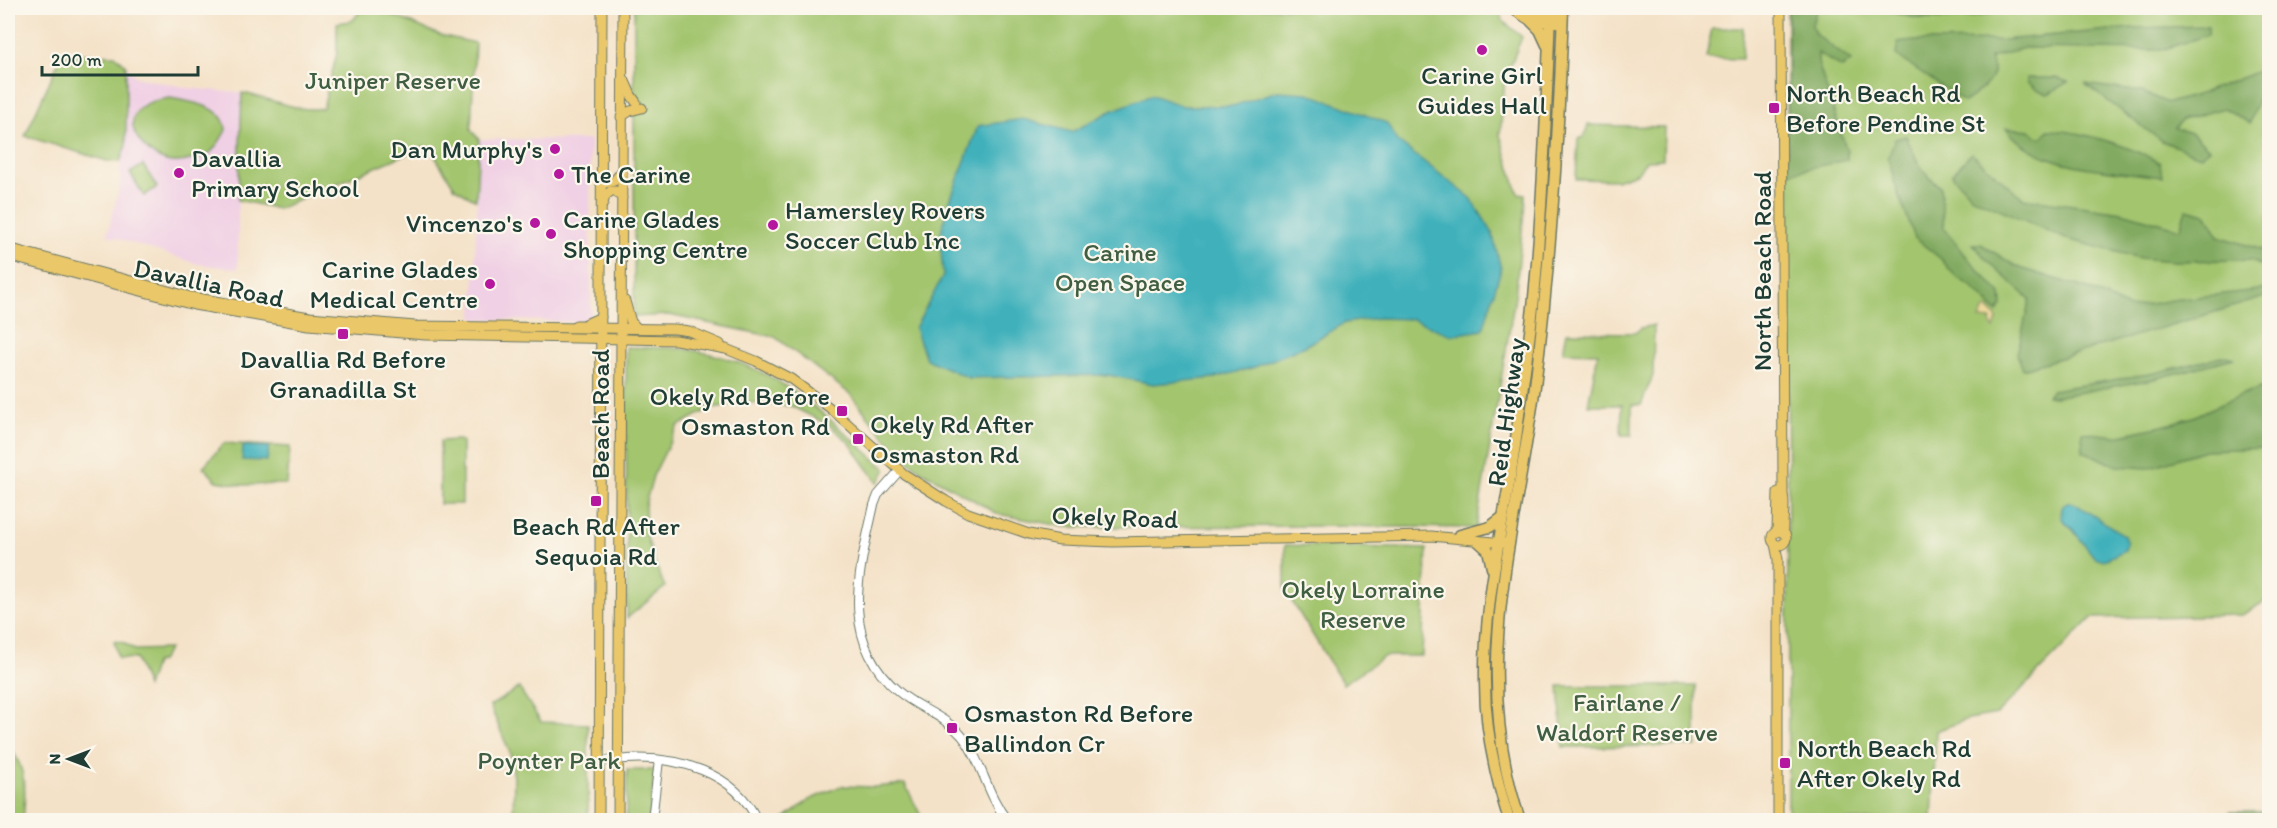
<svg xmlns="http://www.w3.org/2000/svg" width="2277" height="828" viewBox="0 0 2277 828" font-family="Itim,sans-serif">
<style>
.built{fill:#f0d0e4}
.green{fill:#a3c56e;stroke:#618151;stroke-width:1.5}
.forest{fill:#82aa61;stroke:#50744a;stroke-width:1.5}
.sand{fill:#eeda9e;stroke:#868c69;stroke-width:1.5}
.water{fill:#41b1bb;stroke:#307778;stroke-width:1.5}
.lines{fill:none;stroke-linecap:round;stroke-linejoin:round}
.minor-casing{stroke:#6a7768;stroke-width:10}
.major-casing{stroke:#6a7768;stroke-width:11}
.highway-casing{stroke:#6a7768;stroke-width:13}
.minor{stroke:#fff;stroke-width:8}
.major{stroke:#eac769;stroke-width:9}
.highway{stroke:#eac769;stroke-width:10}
.poi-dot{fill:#b5179e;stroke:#fbf7ec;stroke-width:2}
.labels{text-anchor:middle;stroke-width:4.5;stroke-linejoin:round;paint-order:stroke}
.poi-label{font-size:26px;fill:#1f3d34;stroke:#fbf7ec;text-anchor:start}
.park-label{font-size:26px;fill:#405f42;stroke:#fbf7ec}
.street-label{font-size:26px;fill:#1f3d34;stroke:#fbf7ec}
</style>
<rect width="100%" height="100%" fill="#fbf7ec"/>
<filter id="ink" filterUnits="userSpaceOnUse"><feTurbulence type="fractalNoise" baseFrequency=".0167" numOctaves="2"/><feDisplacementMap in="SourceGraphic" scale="12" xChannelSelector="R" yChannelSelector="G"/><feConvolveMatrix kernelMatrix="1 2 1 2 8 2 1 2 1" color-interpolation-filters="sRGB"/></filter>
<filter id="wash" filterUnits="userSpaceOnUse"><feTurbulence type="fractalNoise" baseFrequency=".008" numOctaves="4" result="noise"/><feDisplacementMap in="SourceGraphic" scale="24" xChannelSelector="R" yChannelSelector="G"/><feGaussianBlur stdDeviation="1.35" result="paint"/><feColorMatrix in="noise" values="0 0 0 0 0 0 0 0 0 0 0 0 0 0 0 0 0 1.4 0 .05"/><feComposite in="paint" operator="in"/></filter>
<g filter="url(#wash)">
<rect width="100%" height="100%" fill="#f4e2c8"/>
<g class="built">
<polygon points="126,65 136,77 189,88 242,93 238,200 238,269 198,264 107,235 120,185 120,162 126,145"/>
<polygon points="479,139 590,140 591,322 473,319"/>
</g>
<g class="green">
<path d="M363 8H375L440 35 475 43 471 130 479 139 476 200 455 188 434 155 425 146 278 209 238 200 242 93C268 97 297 113 323 108L337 53V23L352 21Z"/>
<polygon points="634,8 1500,8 1502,20 1522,37 1505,79 1500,135 1518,193 1525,194 1525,203 1515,297 1476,528 1323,526 1066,527 998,514 922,471 898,453 850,394 775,337 669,315 634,317"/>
<polygon points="1787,8 2269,8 2269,599 2242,615 2092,618 1997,714 1968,719 1936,731 1932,820 1788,820"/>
<polygon points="1712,28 1743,28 1742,59 1706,58"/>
<polygon points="62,54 115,55 126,65 126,145 120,162 107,161 25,136"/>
<path d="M170 98C191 102 224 105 226 130 222 137 217 147 210 153 205 157 199 158 193 159 185 162 174 163 166 161 147 155 120 127 140 108 147 102 161 99 170 98Z"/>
<polygon points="1588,125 1664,127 1663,159 1647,160 1637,173 1616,180 1576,179 1578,139 1584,137"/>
<polygon points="143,165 157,187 144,196 130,173"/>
<polygon points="1654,325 1653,375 1641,405 1632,405 1632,435 1621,435 1622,405 1588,405 1598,353 1563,352 1567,332 1635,333 1641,328"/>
<path d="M626 347C647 348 669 347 690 350 778 363 823 415 886 469L878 483 849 442 829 425 791 406 742 402 709 409 678 426 653 476 645 505 646 534 655 564 665 587 627 618Z"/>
<polygon points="458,440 462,441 462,504 440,504 440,441"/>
<polygon points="224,443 290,447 287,484 241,485 217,481 203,467"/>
<polygon points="1285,545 1427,549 1422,656 1385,656 1343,684 1285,590"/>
<polygon points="114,641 122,642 135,650 169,649 161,661 155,663 147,687 136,659 118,658"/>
<polygon points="1559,686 1696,686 1696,746 1563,747"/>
<polygon points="519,688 541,722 588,724 588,820 513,820 514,778 510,753 490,706"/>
<path d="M8 748H10C27 769 26 794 23 820H8Z"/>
<polygon points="627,770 655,770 649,820 626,820"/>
<polygon points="905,784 923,820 783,820 809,800 841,786 875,787"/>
</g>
<g class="forest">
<polygon points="1788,8 1817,8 1812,25 1815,34 1851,61 1842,68 1818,53 1818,63 1847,151 1847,160 1787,173"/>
<path d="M1882 8H2019C1976 18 1923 27 1882 8Z"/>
<path d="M2208 26V35L2161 50 2024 48 1990 58C2002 78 1979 92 1964 102L1896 55 1898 43 1912 41 2003 40 2131 28Z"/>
<polygon points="2269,67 2269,93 2260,93 2250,123 2224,108 2182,120 2175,128 2193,134 2209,149 2200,156 2162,141 2085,84 2142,92 2168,103 2194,96"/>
<polygon points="2027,78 2057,78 2068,82 2048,94 2038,91 2027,82"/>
<path d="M2006 128 2030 130 2037 137H2043L2048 130C2080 130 2132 147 2160 163L2162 177C2112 169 2039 172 2006 128Z"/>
<path d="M1906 136C1915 156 1921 174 1940 186L1944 228 1971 262 2001 294 2002 305 1997 312 1971 286 1956 277 1941 259 1915 238 1897 191 1888 158 1895 139Z"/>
<polygon points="1971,153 2023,198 2122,212 2180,229 2186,209 2206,214 2219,236 2262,250 2269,256 2269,271 2251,260 2174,261 2140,258 2066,239 1972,197 1952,175"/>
<polygon points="1972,244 1981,244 2017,267 2088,289 2129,308 2172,300 2266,289 2269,296 2023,369 2017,354 2030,299 1998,271"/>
<polygon points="2225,356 2234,358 2154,379 2054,397 2047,396 2052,390 2155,373"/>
<polygon points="2269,385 2269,448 2205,450 2148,468 2117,466 2083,451 2082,432 2116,436 2162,426 2193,417 2243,394"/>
<polygon points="2230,812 2269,812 2269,820 2226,820"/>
</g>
<polygon class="sand" points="1989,308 1997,319 1994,329 1990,323 1991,320 1980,319 1985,309"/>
<g class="water">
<polygon points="1277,91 1308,93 1387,123 1397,141 1471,198 1492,232 1501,269 1483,330 1451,335 1412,319 1378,318 1345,323 1303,347 1255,367 1215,378 1153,384 1108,375 969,378 926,359 915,328 943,276 940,236 949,203 978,126 1023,119 1072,132 1111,111 1152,95 1183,106 1233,106"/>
<polygon points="243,446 269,447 267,461 242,460"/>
<polygon points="2067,503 2074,503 2124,535 2127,544 2125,550 2107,559 2101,560 2095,558 2073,530 2061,518 2062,507"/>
</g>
</g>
<g filter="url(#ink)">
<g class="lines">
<defs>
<g id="minor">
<path d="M900 470 878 495 874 505C859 572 838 640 899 692 919 709 944 715 962 736 982 761 987 795 1007 820"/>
<path d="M600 761C609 761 618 759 627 759 677 756 735 772 757 820"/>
<polyline points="652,820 659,760"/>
</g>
<g id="major">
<polyline points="1510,8 1531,21 1562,23"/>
<path d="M1781 8 1783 494C1786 508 1782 520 1783 533"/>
<polyline points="1526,18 1531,15 1563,16"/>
<polyline points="624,79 631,95 636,102"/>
<polyline points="621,117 630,111 642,108"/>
<polyline points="601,184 614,181 622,171"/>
<polyline points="603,204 605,196 611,191 616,191 622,198"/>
<polyline points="8,248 191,297 310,317 415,326 675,329 689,331 720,344"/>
<polyline points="8,256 194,305 309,325 425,335 676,340 726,349 756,361 791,379 830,408 904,474 946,501 968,513 1029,534 1060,540 1113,542 1431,536 1504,543"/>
<polyline points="625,301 631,322 637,328"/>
<polyline points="576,325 583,325 601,317"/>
<circle cx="1779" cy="538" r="7"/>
<polyline points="1777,532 1778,492"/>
<polyline points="1775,544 1778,559 1778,820"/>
<polyline points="599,820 602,8"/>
<polyline points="618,820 623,8"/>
</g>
<g id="highway">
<polyline points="1531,21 1540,30 1547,45"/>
<polyline points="1460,535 1490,527 1503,517"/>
<polyline points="1478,541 1488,550 1492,568"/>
<path d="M1509 820C1495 776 1485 730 1485 683 1483 595 1508 509 1518 423 1523 381 1530 339 1534 297 1543 201 1547 104 1550 8"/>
<path d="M1520 820C1468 669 1517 530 1536 378 1551 255 1559 131 1563 8"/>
</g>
</defs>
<use href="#minor" class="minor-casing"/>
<use href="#major" class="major-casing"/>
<use href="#highway" class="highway-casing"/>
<use href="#minor" class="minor"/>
<use href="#major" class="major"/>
<use href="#highway" class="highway"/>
</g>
</g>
<g class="poi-dot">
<circle cx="1482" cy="50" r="6"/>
<rect x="1768" y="102" width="12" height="12" rx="3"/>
<circle cx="555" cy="149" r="6"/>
<circle cx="179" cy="173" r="6"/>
<circle cx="559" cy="174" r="6"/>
<circle cx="535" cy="223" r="6"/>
<circle cx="773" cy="225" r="6"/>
<circle cx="551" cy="234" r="6"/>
<circle cx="490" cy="284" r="6"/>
<rect x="337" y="328" width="12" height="12" rx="3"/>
<rect x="836" y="405" width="12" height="12" rx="3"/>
<rect x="852" y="433" width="12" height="12" rx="3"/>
<rect x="590" y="495" width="12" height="12" rx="3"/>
<rect x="946" y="722" width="12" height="12" rx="3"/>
<rect x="1779" y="757" width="12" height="12" rx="3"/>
</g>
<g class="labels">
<g class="poi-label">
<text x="1482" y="84" text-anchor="middle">Carine Girl<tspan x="1482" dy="30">Guides Hall</tspan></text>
<text x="1786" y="102">North Beach Rd<tspan x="1786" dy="30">Before Pendine St</tspan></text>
<text x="543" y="158" text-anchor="end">Dan Murphy's</text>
<text x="191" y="167">Davallia<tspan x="191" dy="30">Primary School</tspan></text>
<text x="571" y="183">The Carine</text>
<text x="785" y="219">Hamersley Rovers<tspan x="785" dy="30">Soccer Club Inc</tspan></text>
<text x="563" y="228">Carine Glades<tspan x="563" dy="30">Shopping Centre</tspan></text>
<text x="523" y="232" text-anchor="end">Vincenzo's</text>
<text x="478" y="278" text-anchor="end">Carine Glades<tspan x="478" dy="30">Medical Centre</tspan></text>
<text x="343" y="368" text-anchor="middle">Davallia Rd Before<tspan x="343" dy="30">Granadilla St</tspan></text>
<text x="830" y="405" text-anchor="end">Okely Rd Before<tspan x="830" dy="30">Osmaston Rd</tspan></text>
<text x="870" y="433">Okely Rd After<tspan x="870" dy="30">Osmaston Rd</tspan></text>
<text x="596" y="535" text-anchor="middle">Beach Rd After<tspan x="596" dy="30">Sequoia Rd</tspan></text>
<text x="964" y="722">Osmaston Rd Before<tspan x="964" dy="30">Ballindon Cr</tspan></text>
<text x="1797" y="757">North Beach Rd<tspan x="1797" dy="30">After Okely Rd</tspan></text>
</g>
<g class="park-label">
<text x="393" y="89">Juniper Reserve</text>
<text x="1120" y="261">Carine<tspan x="1120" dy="30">Open Space</tspan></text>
<text x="1363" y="598">Okely Lorraine<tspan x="1363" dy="30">Reserve</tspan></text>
<text x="1627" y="711">Fairlane /<tspan x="1627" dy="30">Waldorf Reserve</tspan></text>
<text x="549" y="769">Poynter Park</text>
</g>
<g class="street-label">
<text transform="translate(1762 271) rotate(-90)" y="9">North Beach Road</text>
<text transform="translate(209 283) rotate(12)" y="9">Davallia Road</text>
<text transform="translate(1506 412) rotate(-82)" y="9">Reid Highway</text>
<text transform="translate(600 414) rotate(-90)" y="9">Beach Road</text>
<text transform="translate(1115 517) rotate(2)" y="9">Okely Road</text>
</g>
</g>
<rect width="2277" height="828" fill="none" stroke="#fbf7ec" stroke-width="30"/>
<g transform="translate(69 759) rotate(270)" stroke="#fbf7ec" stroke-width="4.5" paint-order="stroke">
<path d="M0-4.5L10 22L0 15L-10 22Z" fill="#1f3d34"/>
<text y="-9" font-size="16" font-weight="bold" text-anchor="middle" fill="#1f3d34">N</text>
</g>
<path d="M42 66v9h156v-9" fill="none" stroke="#1f3d34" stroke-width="3"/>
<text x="51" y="66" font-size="18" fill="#1f3d34" stroke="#fbf7ec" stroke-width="4.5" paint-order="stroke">200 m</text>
</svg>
